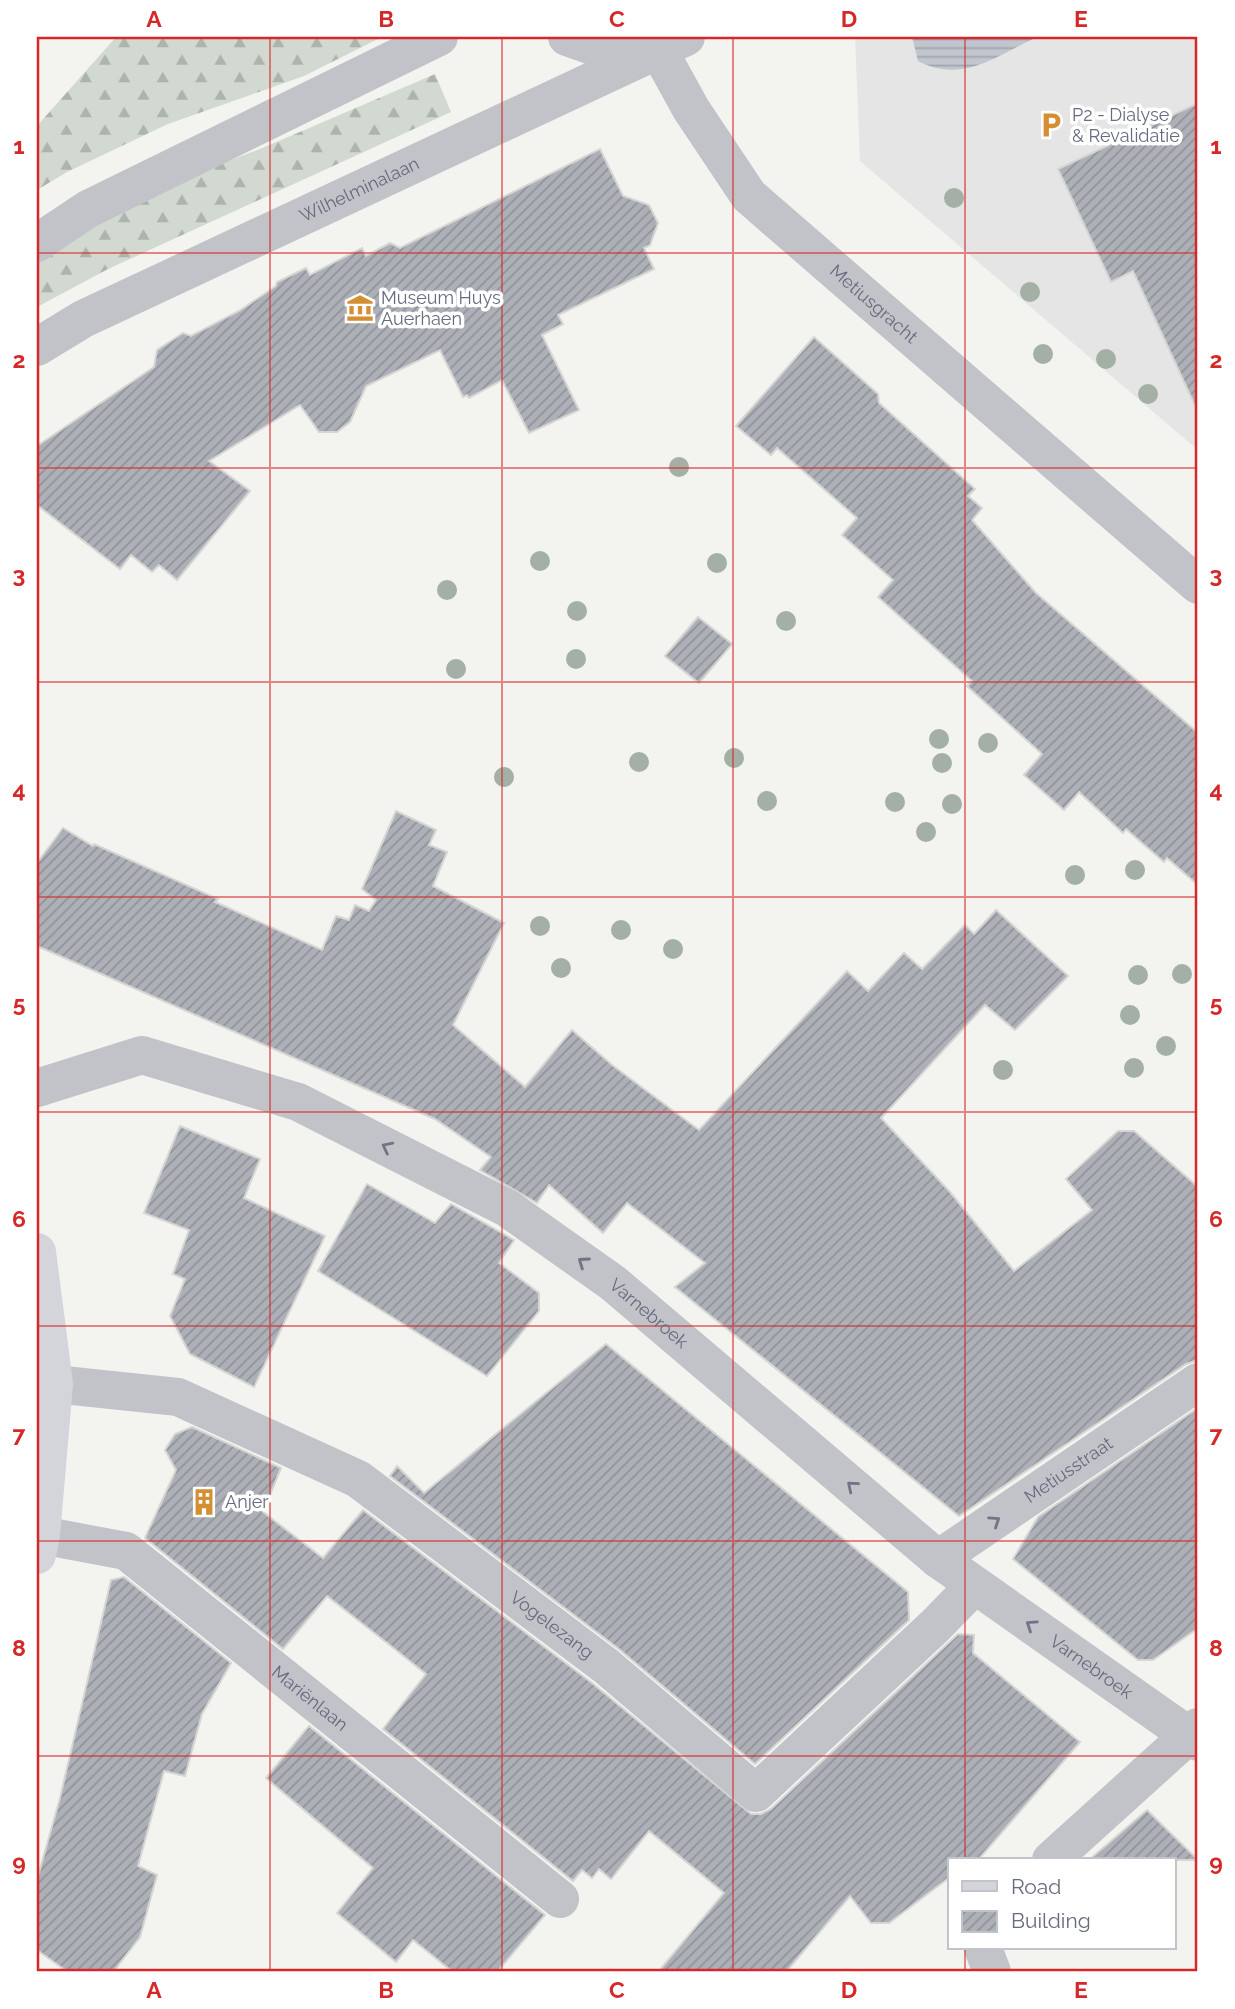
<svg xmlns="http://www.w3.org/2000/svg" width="1235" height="2009" viewBox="0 0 1235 2009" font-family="Raleway,sans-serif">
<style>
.built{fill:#e4e5e4}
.forest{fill:url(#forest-firs)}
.water{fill:url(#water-rules)}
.building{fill:url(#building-hatch);stroke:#d5d5d3;stroke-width:2}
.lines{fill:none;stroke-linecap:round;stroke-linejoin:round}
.minor{stroke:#c2c3c8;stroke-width:38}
.major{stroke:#d4d5db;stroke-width:38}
.tree{fill:#a4afa5}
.oneway{stroke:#6f7486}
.grid{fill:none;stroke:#d62828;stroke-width:2;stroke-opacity:0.55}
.labels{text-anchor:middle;stroke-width:7;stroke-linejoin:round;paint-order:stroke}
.poi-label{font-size:18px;fill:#666b7f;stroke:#fff;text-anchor:start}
.street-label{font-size:18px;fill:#666b7f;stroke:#fff}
.neatline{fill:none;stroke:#d62828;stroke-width:2.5}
.grid-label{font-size:23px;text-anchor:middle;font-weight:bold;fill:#d62828}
</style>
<defs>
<pattern id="forest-firs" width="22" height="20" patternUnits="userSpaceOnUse" patternTransform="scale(1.75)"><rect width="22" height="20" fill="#d1d9d0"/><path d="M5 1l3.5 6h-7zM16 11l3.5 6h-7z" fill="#adb4ae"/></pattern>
<pattern id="water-rules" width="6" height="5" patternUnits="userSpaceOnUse" patternTransform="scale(1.75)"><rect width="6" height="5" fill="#c1c5cd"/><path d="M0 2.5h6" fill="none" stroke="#a1a4ac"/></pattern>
<pattern id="building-hatch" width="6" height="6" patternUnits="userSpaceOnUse" patternTransform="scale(1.75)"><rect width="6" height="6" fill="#adb0b7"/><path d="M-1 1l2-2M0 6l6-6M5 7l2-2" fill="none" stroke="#91939a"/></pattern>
</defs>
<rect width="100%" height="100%" fill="#f3f4f0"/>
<polygon class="built" points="855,37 1198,37 1198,450 860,161"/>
<g class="forest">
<polygon points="116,37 382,37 304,76 168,124 67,172 37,190 37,126"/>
<polygon points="435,74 451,112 108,269 37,307 37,258 143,193 260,149"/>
</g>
<path class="water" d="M912 37H1037C996 56 963 84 918 61Z"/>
<g class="building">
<polygon points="1198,103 1198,412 1133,271 1111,282 1058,169"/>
<polygon points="600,149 623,196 649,205 658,223 650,245 644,248 654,269 558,315 563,324 542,335 579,410 529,433 502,380 469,398 467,395 463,397 440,350 366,386 350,422 337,432 319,432 300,405 209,461 250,491 177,580 159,565 152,572 131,555 120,569 37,505 37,446 154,367 157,350 183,333 191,336 239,311 276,286 277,282 306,268 310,275 362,248 366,256 390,243 400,248"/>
<polygon points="814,337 878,394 879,403 975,489 968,496 982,508 972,520 1036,593 1198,733 1198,885 1167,858 1164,862 1126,829 1123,833 1079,792 1064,810 1024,775 1042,754 967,686 972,681 878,597 893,580 842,535 857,518 777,448 771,455 736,426"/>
<polygon points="698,617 732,644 699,683 665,656"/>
<polygon points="396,811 436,830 429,845 447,852 433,886 504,923 453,1025 525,1087 572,1030 612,1065 699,1130 847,971 868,991 904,953 922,969 965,925 974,934 996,910 1068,976 1015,1030 985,1005 881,1118 950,1192 1014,1271 1092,1210 1066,1179 1118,1131 1134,1131 1198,1187 1198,1360 1186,1364 959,1516 675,1287 705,1263 627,1203 603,1233 549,1185 537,1203 480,1170 491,1157 435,1119 37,946 37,863 63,828 93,846 94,844 218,899 215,902 322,950 336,916 349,920 355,905 369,911 376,900 362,889"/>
<polygon points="180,1126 260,1159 244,1198 325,1236 254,1387 190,1354 170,1316 185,1279 173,1274 189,1230 144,1213"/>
<polygon points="367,1184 435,1223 451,1204 514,1240 499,1263 539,1293 539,1311 487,1376 318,1271"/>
<polygon points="606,1344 908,1592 909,1620 755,1764 619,1649 390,1476 397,1466 424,1493"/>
<polygon points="1198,1408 1198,1628 1153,1660 1138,1660 1013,1559 1038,1517"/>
<polygon points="192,1427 281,1468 263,1512 323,1558 363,1510 592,1683 751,1814 761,1814 771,1809 958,1634 974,1635 973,1653 1080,1742 978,1860 950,1860 950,1877 889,1923 871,1923 850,1896 786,1972 658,1972 724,1893 649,1831 611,1879 599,1869 592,1878 582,1870 573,1881 383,1729 426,1674 391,1646 327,1596 283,1649 145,1538 176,1470 165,1450 175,1434"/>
<polygon points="124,1577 231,1663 202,1714 185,1776 164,1771 138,1866 157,1875 140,1937 113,1972 68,1972 37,1950 37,1880 60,1798 111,1580"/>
<polygon points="309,1726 545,1915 497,1972 453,1972 413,1940 396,1962 337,1913 373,1868 266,1778"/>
<polygon points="1147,1810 1198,1860 1089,1860"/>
</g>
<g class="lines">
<g class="minor">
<polyline points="567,37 604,50 650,49"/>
<path id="s1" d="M658 49 691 109 749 196 1198 585"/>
<polyline points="37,243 88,209 439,37"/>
<path id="s2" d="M37 347 83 319 686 37"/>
<path id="s3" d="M37 1088 142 1055 298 1102 507 1208 613 1283 938 1559 1198 1742"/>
<path id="s4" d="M54 1384 178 1397 358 1479 606 1666 756 1793 935 1626 974 1586"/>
<path id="s5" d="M41 1535 126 1551 560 1899"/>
<path id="s6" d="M938 1559 1198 1382"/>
<polyline points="1051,1860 1198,1727"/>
<polyline points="983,1948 992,1972"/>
</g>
<polyline class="major" points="37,1252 54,1384 41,1535 37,1555"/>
</g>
<g class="tree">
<circle cx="954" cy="198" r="10"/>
<circle cx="1030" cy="292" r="10"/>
<circle cx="1043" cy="354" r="10"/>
<circle cx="1106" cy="359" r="10"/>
<circle cx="1148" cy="394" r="10"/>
<circle cx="679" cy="467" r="10"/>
<circle cx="540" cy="561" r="10"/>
<circle cx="717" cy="563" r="10"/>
<circle cx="447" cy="590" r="10"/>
<circle cx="577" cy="611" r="10"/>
<circle cx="786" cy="621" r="10"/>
<circle cx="576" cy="659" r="10"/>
<circle cx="456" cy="669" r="10"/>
<circle cx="939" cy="739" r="10"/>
<circle cx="988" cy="743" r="10"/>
<circle cx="734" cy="758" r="10"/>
<circle cx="639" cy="762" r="10"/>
<circle cx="942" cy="763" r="10"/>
<circle cx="504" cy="777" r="10"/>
<circle cx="767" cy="801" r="10"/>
<circle cx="895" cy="802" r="10"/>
<circle cx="952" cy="804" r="10"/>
<circle cx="926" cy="832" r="10"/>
<circle cx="1135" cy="870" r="10"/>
<circle cx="1075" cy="875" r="10"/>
<circle cx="540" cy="926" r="10"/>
<circle cx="621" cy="930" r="10"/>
<circle cx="673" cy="949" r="10"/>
<circle cx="561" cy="968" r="10"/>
<circle cx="1182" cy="974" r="10"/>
<circle cx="1138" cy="975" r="10"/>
<circle cx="1130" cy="1015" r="10"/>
<circle cx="1166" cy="1046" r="10"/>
<circle cx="1134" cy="1068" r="10"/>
<circle cx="1003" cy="1070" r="10"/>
</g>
<defs><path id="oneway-chevron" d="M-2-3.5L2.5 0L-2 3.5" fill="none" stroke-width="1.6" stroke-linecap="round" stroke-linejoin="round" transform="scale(1.75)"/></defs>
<g class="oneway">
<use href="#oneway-chevron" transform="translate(387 1147) rotate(-153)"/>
<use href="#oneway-chevron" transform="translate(583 1262) rotate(-145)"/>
<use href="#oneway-chevron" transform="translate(852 1486) rotate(-140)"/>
<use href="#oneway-chevron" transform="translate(995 1521) rotate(-34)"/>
<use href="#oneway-chevron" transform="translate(1031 1625) rotate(-146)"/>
</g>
<path class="grid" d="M270 37V1972M502 37V1972M733 37V1972M965 37V1860M37 253H1198M37 468H1198M37 682H1198M37 897H1198M37 1112H1198M37 1326H1198M37 1541H1198M37 1756H1198M965 1948V1972"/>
<defs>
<symbol id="parking-bare" viewBox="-9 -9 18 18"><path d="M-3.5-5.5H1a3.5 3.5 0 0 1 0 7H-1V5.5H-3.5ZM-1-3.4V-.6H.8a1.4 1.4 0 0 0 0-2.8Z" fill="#d38f31" stroke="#fff" stroke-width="2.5" paint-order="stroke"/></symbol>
<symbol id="museum-bare" viewBox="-9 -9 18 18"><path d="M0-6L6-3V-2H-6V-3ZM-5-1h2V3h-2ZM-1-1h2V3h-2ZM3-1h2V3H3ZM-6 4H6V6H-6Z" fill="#d38f31" stroke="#fff" stroke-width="2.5" paint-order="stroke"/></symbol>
<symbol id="building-bare" viewBox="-9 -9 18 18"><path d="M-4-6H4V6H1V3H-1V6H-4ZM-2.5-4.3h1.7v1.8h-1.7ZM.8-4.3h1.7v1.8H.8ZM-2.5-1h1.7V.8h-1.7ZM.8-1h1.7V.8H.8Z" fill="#d38f31" stroke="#fff" stroke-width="2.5" paint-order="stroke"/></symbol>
</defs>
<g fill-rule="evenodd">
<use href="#parking-bare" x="1032" y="106" width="38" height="38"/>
<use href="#museum-bare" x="341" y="289" width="38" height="38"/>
<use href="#building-bare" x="185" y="1483" width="38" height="38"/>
</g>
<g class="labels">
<g class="poi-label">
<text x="1072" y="121">P2 - Dialyse<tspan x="1072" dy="21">&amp; Revalidatie</tspan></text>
<text x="381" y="304">Museum Huys<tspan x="381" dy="21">Auerhaen</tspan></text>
<text x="225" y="1508">Anjer</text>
</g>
<g class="street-label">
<text dy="6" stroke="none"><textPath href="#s2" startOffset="359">Wilhelminalaan</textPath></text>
<text dy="6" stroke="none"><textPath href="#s1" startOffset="338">Metiusgracht</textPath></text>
<text dy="6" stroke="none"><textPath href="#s3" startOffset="684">Varnebroek</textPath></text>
<text dy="6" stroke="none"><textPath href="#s6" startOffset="158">Metiusstraat</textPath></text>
<text dy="6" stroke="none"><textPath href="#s4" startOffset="565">Vogelezang</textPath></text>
<text dy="6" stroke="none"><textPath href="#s3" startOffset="1251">Varnebroek</textPath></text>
<text dy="6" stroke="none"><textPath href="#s5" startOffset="322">Mariënlaan</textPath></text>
</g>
</g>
<rect width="1235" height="2009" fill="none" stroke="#ffffff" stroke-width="77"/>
<rect x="948" y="1858" width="228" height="91" fill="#ffffff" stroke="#c2c4cc" stroke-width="2"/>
<rect x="962" y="1881" width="35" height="10" fill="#d4d5db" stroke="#c2c4cc" stroke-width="2"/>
<text x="1011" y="1894" font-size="21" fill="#666b7f">Road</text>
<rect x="962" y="1911" width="35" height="21" fill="url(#building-hatch)" stroke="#c2c4cc" stroke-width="2"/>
<text x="1011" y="1928" font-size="21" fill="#666b7f">Building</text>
<rect x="38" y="38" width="1158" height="1932" class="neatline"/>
<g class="grid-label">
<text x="154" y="27">A</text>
<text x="386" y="27">B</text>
<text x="617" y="27">C</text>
<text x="849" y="27">D</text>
<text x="1081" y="27">E</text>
<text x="19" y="154">1</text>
<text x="1216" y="154">1</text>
<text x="19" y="368">2</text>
<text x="1216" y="368">2</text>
<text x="19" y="583">3</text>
<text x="1216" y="583">3</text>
<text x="19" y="798">4</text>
<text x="1216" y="798">4</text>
<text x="19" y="1012">5</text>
<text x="1216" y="1012">5</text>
<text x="19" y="1227">6</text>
<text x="1216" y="1227">6</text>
<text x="19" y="1442">7</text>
<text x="1216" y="1442">7</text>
<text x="19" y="1656">8</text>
<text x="1216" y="1656">8</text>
<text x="19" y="1871">9</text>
<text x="1216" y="1871">9</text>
<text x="154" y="1998">A</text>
<text x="386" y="1998">B</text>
<text x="617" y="1998">C</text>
<text x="849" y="1998">D</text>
<text x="1081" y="1998">E</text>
</g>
</svg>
